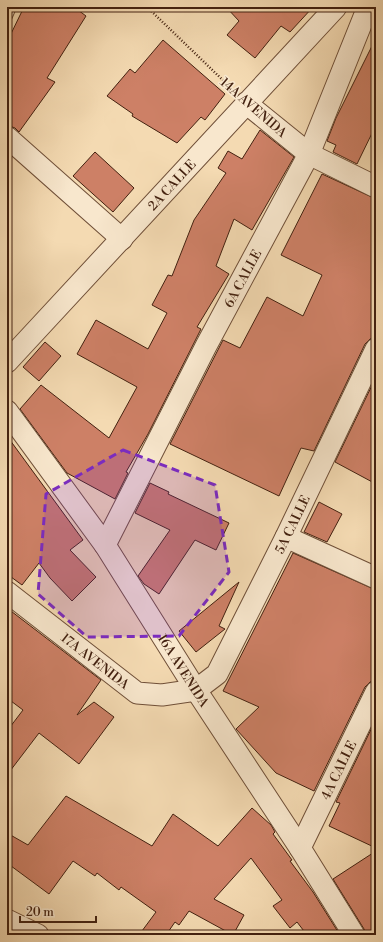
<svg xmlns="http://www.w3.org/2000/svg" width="383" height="942" viewBox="0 0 383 942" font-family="'Libre Bodoni',serif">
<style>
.building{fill:#cd8066;stroke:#432110}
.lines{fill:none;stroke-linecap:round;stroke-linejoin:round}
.lane-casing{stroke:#6f4f38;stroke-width:12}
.street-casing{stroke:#6f4f38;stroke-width:23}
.path{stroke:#432110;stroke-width:2.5;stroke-dasharray:1 2;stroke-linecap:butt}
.lane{stroke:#f8e7cd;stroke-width:10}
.street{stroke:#f8e7cd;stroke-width:21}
.marked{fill:#7b2cbf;fill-opacity:0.2;stroke:#7b2cbf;stroke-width:3;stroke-dasharray:8 5;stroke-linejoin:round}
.labels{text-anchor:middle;stroke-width:3.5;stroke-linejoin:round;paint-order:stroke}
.street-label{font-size:13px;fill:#432110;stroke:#f8e7cd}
</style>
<rect width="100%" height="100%" fill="#f4dab2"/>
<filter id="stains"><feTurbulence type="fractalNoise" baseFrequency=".005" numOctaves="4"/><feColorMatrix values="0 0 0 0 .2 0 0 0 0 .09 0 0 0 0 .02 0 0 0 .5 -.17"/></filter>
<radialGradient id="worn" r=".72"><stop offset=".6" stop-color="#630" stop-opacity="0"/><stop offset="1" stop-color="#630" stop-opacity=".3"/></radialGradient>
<g class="building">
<polygon points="24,7 74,7 86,16 47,78 55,82 19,132 15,128 7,125 7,42"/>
<polygon points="226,7 313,7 290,32 281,26 255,58 227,35 239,21"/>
<polygon points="376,38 376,125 357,164 333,152 336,145 327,141 336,118"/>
<polygon points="163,40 225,94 205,120 201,117 177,143 132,116 133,114 107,96 130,69 135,73"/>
<polygon points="260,130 294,157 252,230 234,219 216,266 229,274 197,327 201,329 148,434 126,472 128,473 115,499 67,473 20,409 41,385 109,438 137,387 77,354 96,320 148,349 167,313 152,305 168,275 172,276 194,220 226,173 218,168 228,151 242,159"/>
<polygon points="95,152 134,188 113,212 73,176"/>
<polygon points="322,174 376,199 376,337 370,339 365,344 314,451 301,448 279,496 170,444 223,340 240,348 267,297 303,316 322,275 281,255"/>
<polygon points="45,342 61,356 39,381 23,367"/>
<polygon points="376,377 376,484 335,462"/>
<polygon points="7,436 83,540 70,550 96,577 72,601 50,578 39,563 22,585 7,574"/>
<polygon points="150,483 169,492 168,494 229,523 216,550 195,540 159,594 144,584 138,576 170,530 135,513"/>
<polygon points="319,502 342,514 327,542 304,532"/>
<polygon points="293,553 376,590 376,680 370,682 365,687 314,791 276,773 236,729 259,707 223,691"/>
<polygon points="239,582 219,626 225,629 196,652 179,631"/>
<polygon points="7,608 101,680 77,715 94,702 114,717 79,764 39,733 7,775 7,731 23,710 7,698"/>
<polygon points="376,719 376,848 329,826 340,803 336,802"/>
<polygon points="66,796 152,846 173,814 218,846 252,808 271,825 275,832 273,834 292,860 290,861 313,892 340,935 307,935 297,922 290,928 273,906 282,900 251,858 214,899 244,915 233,935 189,911 179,925 175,922 166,935 139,935 156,912 121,887 119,890 97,873 95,876 73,861 49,894 7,863 7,833 28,845"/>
<polygon points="376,851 376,935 366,935 364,929 333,879"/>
</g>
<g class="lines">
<defs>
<polyline id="lane" points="7,16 11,7"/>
<g id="street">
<polyline points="246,103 309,154 376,187"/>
<polyline points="7,137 122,239"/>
<path id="s1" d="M7 362 336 7"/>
<path id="s2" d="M7 411 105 545 196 690 300 848 354 935"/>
<polyline points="286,537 376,578"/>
<path id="s3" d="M105 545 206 346 309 154 368 7"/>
<path id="s4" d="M7 592 137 693 162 695 196 690 217 674 286 537 376 349"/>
<path id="s5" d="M300 848 376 692"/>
<polyline points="7,920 38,935"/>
</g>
</defs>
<use href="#lane" class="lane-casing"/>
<use href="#street" class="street-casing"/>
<polyline class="path" points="147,7 230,87"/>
<use href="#lane" class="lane"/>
<use href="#street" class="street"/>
</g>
<path class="marked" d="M123 450 215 485 229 572 179 636 87 637 38 594 46 494Z"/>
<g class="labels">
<g class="street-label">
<text transform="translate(254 107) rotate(41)" y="5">14A AVENIDA</text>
<text dy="5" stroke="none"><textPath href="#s1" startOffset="242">2A CALLE</textPath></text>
<text dy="5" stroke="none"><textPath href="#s3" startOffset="300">6A CALLE</textPath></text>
<text dy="5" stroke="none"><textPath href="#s4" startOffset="418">5A CALLE</textPath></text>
<text dy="5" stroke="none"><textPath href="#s4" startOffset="112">17A AVENIDA</textPath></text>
<text dy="5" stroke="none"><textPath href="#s2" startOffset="314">16A AVENIDA</textPath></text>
<text dy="5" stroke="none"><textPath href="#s5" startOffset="87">4A CALLE</textPath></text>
</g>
</g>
<rect width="383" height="942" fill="none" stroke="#f4dab2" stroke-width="24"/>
<rect x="8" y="8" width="367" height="926" fill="none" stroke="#432110" stroke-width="2"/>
<rect x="12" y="12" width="359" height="918" fill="none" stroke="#432110"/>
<path d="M20 916v6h76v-6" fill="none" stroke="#432110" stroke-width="2"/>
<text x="26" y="916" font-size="12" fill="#432110" stroke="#f8e7cd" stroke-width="3" paint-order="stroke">20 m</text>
<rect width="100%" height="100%" filter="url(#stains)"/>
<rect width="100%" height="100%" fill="url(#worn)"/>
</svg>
